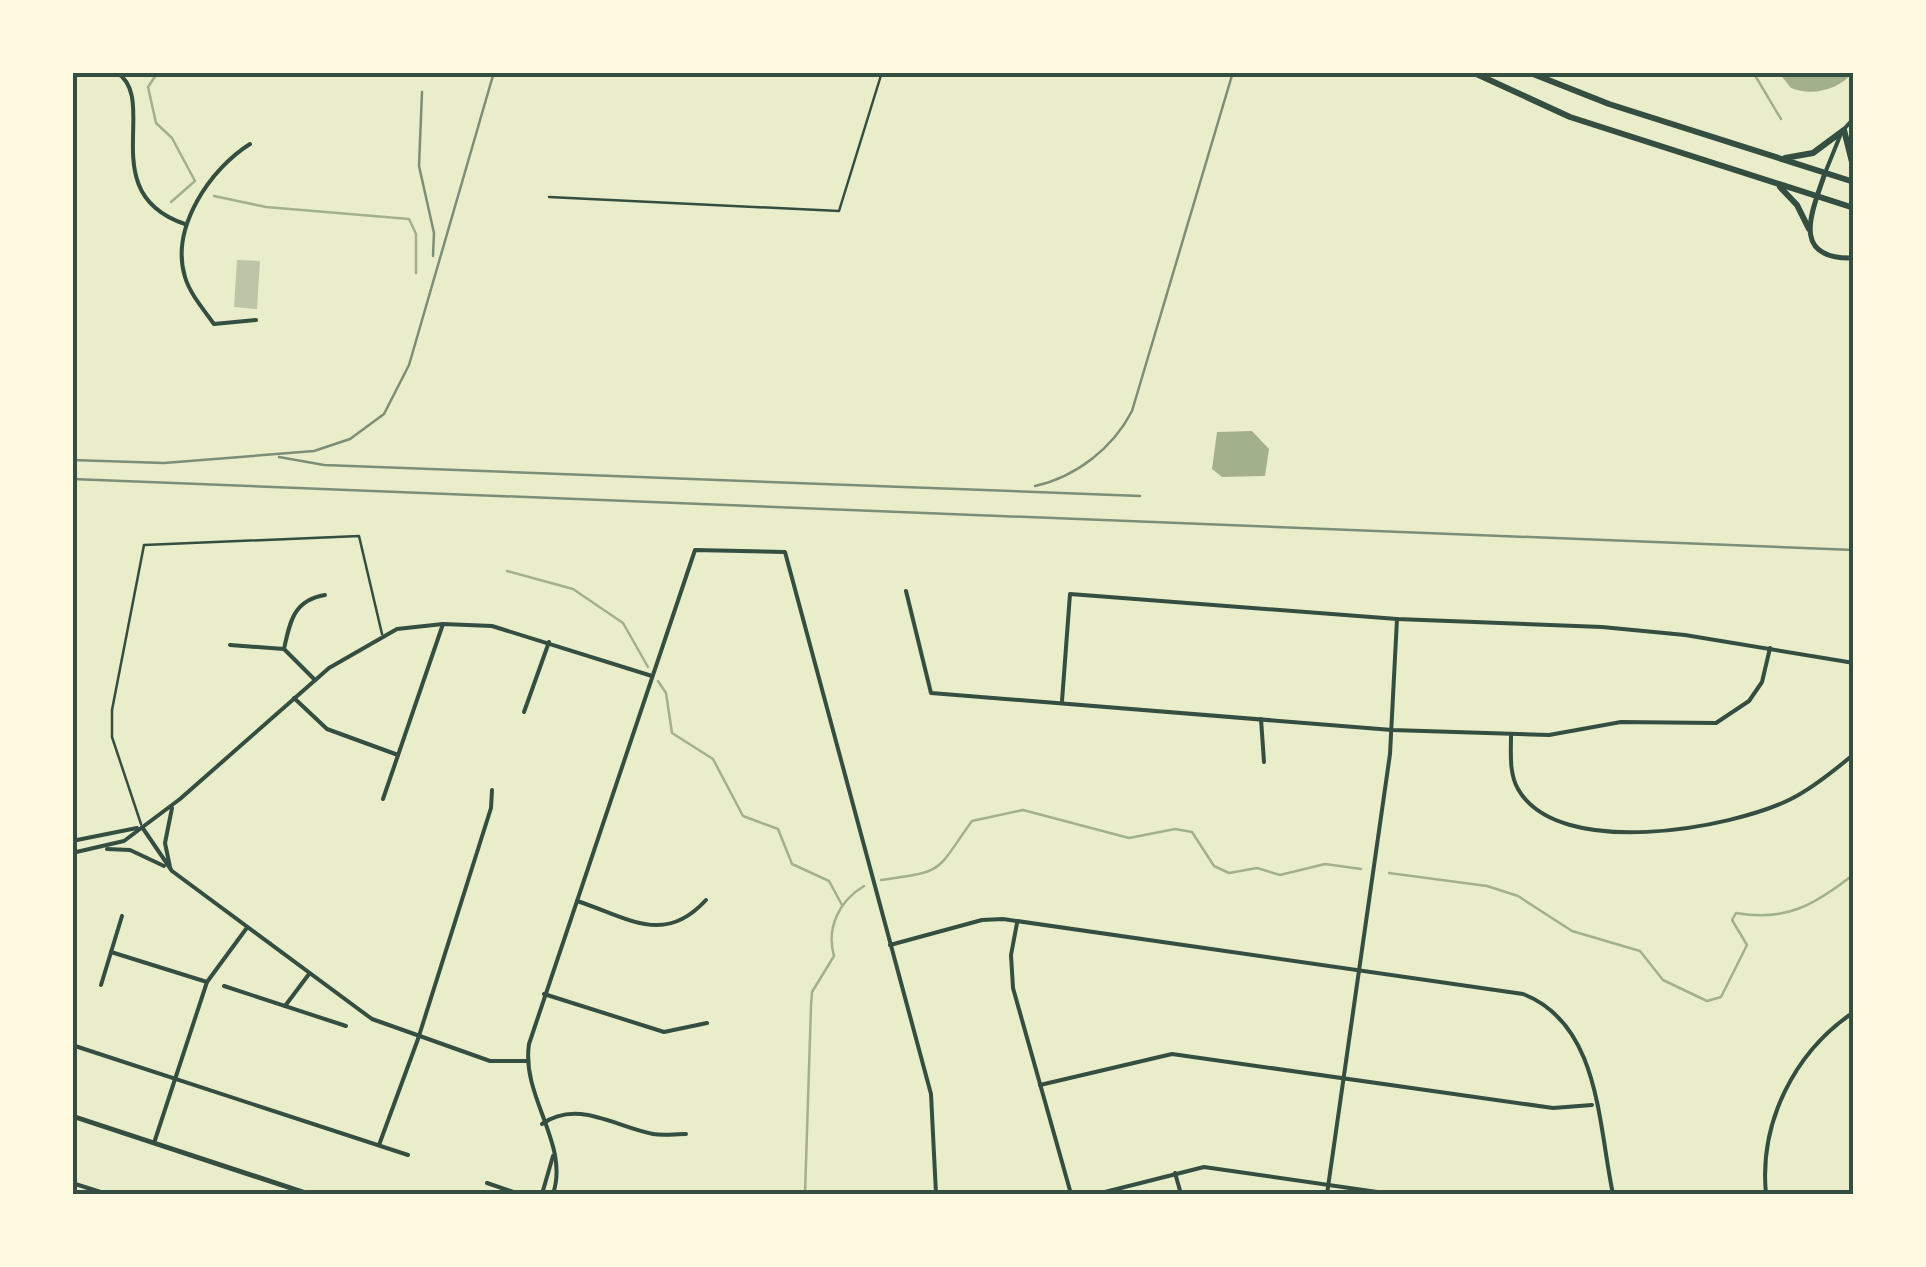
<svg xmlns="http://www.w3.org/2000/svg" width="1926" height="1267" viewBox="0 0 1926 1267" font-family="Figtree,sans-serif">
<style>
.water{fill:#a3b18a}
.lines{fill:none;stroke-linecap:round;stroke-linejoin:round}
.stream{stroke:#a3b18a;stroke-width:2.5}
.building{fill:#bcc5a7}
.service{stroke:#344e41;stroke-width:2.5}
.minor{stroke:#344e41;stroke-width:4}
.tertiary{stroke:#344e41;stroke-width:5}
.primary{stroke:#344e41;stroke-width:6}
.rail{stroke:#7c8e77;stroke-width:2.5}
.neatline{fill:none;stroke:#344e41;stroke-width:4}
</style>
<rect width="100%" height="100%" fill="#e9edc9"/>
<g class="water">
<path d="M1853 72C1840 89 1813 97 1791 88L1779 73Z"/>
<polygon points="1252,431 1269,449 1265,476 1222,477 1212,469 1217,432"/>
</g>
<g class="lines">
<g class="stream">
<polyline points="158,72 148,87 156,123 172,138 195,181 171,202"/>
<polyline points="1753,72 1781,119"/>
<polyline points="214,196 266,207 409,219 416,234 416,273"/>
<polyline points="507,571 573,589 623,623 648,667"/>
<polyline points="658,681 666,693 672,733 713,759 743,816 778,829 792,864 829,881 842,905"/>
<path d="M1389 873 1487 886 1518 896 1572 931 1640 951 1663 980 1707 1001 1721 997 1747 945 1732 920 1736 913C1785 922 1815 905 1854 874"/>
<path d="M881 880C947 871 935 872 972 821L1023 810 1129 838 1175 829 1192 832 1214 866 1229 873 1257 868 1280 875 1325 864 1361 869"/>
<path d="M805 1194 811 1006 812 992 834 956C826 928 839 901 864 886"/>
</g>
</g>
<polygon class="building" points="237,260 260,261 257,309 234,307"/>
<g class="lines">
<g class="service">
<polyline points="549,197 839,211 882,72"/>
<polyline points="141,824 112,737 112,710 144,545 359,536 382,634"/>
</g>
<g class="minor">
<path d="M116 72C161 99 93 193 185 224"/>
<polyline points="1845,128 1854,118"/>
<path d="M250 144C210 169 170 228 185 277 190 294 204 310 214 324L256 320"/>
<polyline points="1825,173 1840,136"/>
<polyline points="906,591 931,693 1392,730 1549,735 1621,722 1716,723 1749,701 1762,682 1770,648"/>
<polyline points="230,645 284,649 315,680"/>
<path d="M284 649C290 621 294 600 325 595"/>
<polyline points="294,698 327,729 398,755"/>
<polyline points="1062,701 1070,594 1397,619 1602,627 1685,635 1854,663"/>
<polyline points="524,712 549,642"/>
<polyline points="1261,719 1264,762"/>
<path d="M1511 736C1511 754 1509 773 1518 789 1558 860 1731 829 1791 799 1813 788 1835 770 1854 754"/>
<polyline points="383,799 443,624"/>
<polyline points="142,827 172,871 372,1019 490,1061 526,1061"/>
<polyline points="72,841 137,828"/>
<polyline points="107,849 130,850 164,866"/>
<polyline points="72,853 124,841 180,799 329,668 397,629 443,624 492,626 652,676"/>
<polyline points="170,867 165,843 172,808"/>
<path d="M577 901C629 918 664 946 706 900"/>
<polyline points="1017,923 1011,955 1013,988 1071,1194"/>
<path d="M890 945 982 920 1003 919 1523 994C1600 1024 1598 1124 1613 1194"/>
<polyline points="111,952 207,982"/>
<polyline points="101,985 122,916"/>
<polyline points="224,986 346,1026"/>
<polyline points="544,994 664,1032 707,1023"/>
<polyline points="285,1006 309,974"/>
<polyline points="72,1045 408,1155"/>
<polyline points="1040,1085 1172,1054 1553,1108 1592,1105"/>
<path d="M542 1124C578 1099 615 1127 653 1134 663 1136 675 1134 686 1134"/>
<polyline points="154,1143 207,982 246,929"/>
<polyline points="379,1145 418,1039 491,808 492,790"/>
<polyline points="1175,1173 1181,1194"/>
<polyline points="72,1183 107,1194"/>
<polyline points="487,1183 519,1194"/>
<polyline points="542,1194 553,1156"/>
<path d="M553 1194C570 1144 521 1097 529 1044L695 550 785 552 931 1094 936 1194"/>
<polyline points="1097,1194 1204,1167 1391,1194"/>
<polyline points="1327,1194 1390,754 1397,619"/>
<path d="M1766 1194C1759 1123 1794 1052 1854 1012"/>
</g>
<g class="tertiary">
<path d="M1825 173C1812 212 1789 260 1854 258"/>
<polyline points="72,1116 309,1194"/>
</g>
<g class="primary">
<polyline points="1472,72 1570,117 1854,208"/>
<polyline points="1528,72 1609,104 1854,182"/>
<polyline points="1785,158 1813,153 1844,130 1854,170"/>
<polyline points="1780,187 1797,205 1809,229"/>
</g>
<g class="rail">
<polyline points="422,92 419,166 434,233 433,256"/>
<polyline points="279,457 324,465 1140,496"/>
<polyline points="72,460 164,463 314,451 350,439 384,414 409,365 494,72"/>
<polyline points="72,479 1854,550"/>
<path d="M1035 486C1076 477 1113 448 1132 411L1233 72"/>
</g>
</g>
<rect width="1926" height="1267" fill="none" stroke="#fefae0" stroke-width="150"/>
<rect x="75" y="75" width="1776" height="1117" class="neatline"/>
</svg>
